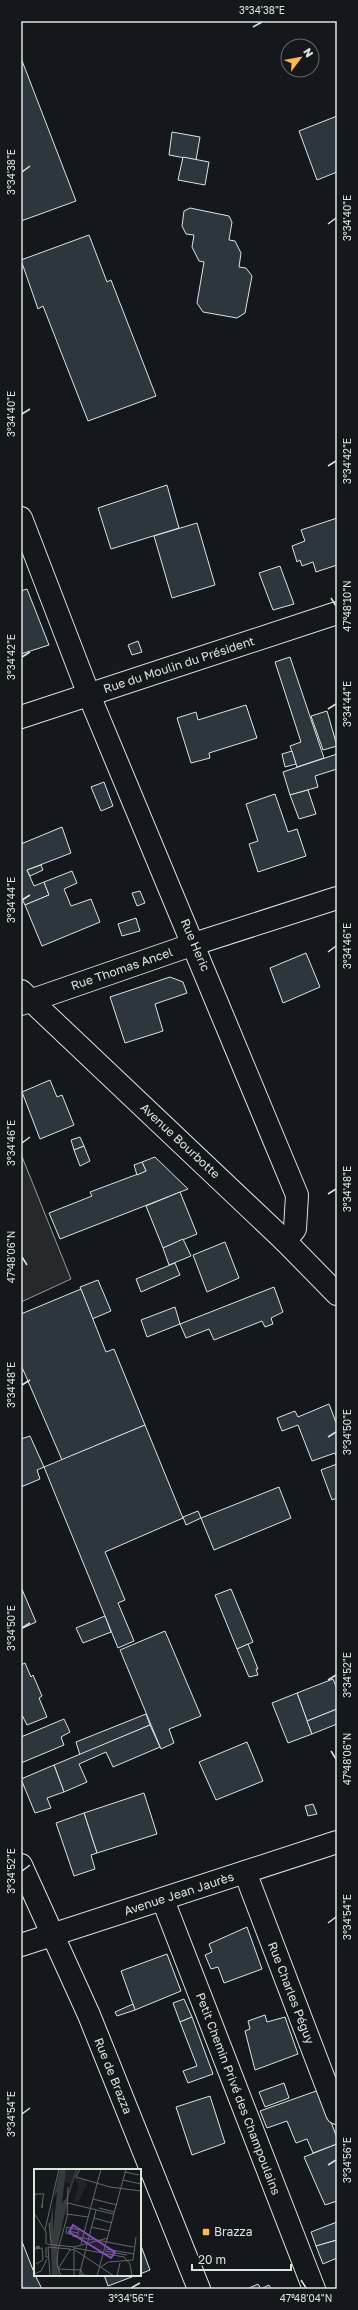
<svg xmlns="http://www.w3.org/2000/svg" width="358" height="2310" viewBox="0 0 358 2310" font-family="'Golos Text',sans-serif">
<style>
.parking{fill:#24282b;stroke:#939e99}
.building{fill:#2c363c;stroke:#d8e6dc}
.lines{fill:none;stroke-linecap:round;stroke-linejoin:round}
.minor-casing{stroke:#d8e6dc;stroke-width:24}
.major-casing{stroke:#d8e6dc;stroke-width:24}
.minor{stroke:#14181c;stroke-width:22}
.major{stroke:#14181c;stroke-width:22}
.ticks{fill:none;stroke:#d8e6dc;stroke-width:1.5}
.poi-dot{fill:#ffb74d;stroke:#14181c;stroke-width:1.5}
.labels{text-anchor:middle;stroke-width:3;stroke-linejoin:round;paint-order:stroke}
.street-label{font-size:12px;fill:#d8e6dc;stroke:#14181c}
.poi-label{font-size:12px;fill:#d8e6dc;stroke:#14181c;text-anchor:start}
.inset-river{fill:none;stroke:#363b3e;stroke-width:2}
.inset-road{fill:none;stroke:#626a69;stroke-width:1}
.view{fill:#8948c3;fill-opacity:0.15;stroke:#8948c3;stroke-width:2}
.inset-edge{fill:none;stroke:#d8e6dc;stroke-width:2}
.neatline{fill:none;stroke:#d8e6dc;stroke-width:1.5}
.ticks-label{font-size:10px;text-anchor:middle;fill:#d8e6dc}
</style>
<rect width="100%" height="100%" fill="#14181c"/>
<polygon class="parking" points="21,1154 71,1279 21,1302"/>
<g class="building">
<polygon points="21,58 76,201 21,221"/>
<polygon points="337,116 337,172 317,180 299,131"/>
<polygon points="172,132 200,137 196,160 169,155"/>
<polygon points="183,157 209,162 205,185 178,180"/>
<polygon points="190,208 229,216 232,222 229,240 235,241 241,253 239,267 246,268 252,276 245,313 237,318 203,312 197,303 204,262 199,261 192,247 194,235 186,234 182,226 184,211"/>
<polygon points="89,235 107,282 111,280 156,396 88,421 43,306 38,309 21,260"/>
<polygon points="167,485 179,528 111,549 98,508"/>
<polygon points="337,518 337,565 316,572 313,562 302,566 300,560 297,562 292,546 305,541 301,530"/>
<polygon points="197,523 215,585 172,598 154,536"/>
<polygon points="280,566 294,604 273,610 259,573"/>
<polygon points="27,589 49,645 21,654 21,591"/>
<polygon points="138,641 142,652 132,655 128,645"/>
<polygon points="290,657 324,758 297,767 290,746 301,742 275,662"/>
<polygon points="246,705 257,738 209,753 210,758 191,763 177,718 196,712 198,720"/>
<polygon points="327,711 337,746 323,750 311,716"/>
<polygon points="292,751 296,764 285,767 282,754"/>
<polygon points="337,754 337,769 315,776 318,787 290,795 283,772"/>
<polygon points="104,782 113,806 101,811 91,787"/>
<polygon points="308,790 316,814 299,819 290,795"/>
<polygon points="275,794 288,832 297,829 306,856 258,872 249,844 258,841 246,804"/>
<polygon points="62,827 71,853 27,870 34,886 44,882 49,895 25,905 21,897 21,844"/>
<polygon points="41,865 43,870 30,876 27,870"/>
<polygon points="72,871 77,883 64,889 71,906 91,899 100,922 42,946 25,905 49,895 44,882"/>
<polygon points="140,891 145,903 137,906 132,893"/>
<polygon points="136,918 140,931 122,936 118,924"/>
<polygon points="306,953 320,987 283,1003 270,968"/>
<polygon points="170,977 183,982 187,993 155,1004 163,1031 125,1043 110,997"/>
<polygon points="50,1080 57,1097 62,1095 74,1125 40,1139 22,1092"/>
<polygon points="80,1137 84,1146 74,1150 71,1140"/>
<polygon points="84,1146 90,1161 80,1166 74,1150"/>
<polygon points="155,1157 188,1189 60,1239 49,1213 92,1196 90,1192 146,1171 142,1162"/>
<polygon points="142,1162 146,1171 137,1175 134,1165"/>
<polygon points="180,1192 197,1234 163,1248 146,1206"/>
<polygon points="183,1239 191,1256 169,1265 163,1248"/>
<polygon points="225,1242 239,1278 207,1292 193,1255"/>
<polygon points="175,1263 180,1275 141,1292 136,1279"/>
<polygon points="98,1280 111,1311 92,1319 80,1287"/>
<polygon points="274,1287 283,1312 271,1318 273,1324 265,1327 262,1321 214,1340 209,1329 186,1338 180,1324"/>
<polygon points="81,1289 106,1352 114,1349 145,1425 62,1460 21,1365 21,1314"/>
<polygon points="175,1307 180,1324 147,1337 141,1320"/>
<polygon points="329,1404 337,1425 337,1459 335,1453 312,1461 298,1425 282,1431 277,1418 295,1411 298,1417"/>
<polygon points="145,1425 183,1518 105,1552 125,1600 118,1603 134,1641 118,1648 44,1467"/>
<polygon points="30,1436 44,1467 37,1470 40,1479 21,1487 21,1439"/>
<polygon points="337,1464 337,1498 332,1500 321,1470"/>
<polygon points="279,1487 291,1518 214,1550 201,1518"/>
<polygon points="198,1511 201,1518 186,1525 183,1517"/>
<polygon points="21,1587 36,1622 21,1629"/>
<polygon points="231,1589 253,1642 237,1649 215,1595"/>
<polygon points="105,1616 111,1632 83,1643 76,1628"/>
<polygon points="165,1631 201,1716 169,1729 174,1743 161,1749 120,1650"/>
<polygon points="248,1644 258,1669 256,1669 258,1675 249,1677 237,1649"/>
<polygon points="25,1663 31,1677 33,1675 42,1696 39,1698 47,1717 27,1725 21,1713 21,1665"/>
<polygon points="333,1679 337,1689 337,1709 307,1721 297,1693"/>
<polygon points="297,1693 312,1734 288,1743 272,1703"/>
<polygon points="337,1709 337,1724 312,1734 307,1721"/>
<polygon points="146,1714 150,1725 80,1755 76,1742"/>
<polygon points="64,1719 70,1732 61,1737 64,1745 21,1763 21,1737"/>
<polygon points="150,1725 160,1747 113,1767 106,1752 79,1764 87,1782 64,1792 54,1765"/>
<polygon points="247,1742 263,1781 216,1800 199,1762"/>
<polygon points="54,1765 64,1792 47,1798 51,1808 35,1813 21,1779"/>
<polygon points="144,1793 157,1834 97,1853 84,1813"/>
<polygon points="313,1804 317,1814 308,1816 305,1806"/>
<polygon points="84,1813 97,1853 91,1855 95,1869 74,1876 56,1823"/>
<polygon points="247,1927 262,1969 224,1983 218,1967 211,1969 205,1955 212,1952 209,1944"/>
<polygon points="167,1954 181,1991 135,2010 121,1971"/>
<polygon points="184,1999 192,2017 180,2022 173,2003"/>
<polygon points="133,2004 135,2010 117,2016 115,2012"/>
<polygon points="265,2015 267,2022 285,2017 298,2054 255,2070 245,2031 250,2029 248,2021"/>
<polygon points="192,2017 213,2074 188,2083 183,2071 197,2066 180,2022"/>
<polygon points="284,2083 289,2098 265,2107 259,2092"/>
<polygon points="319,2090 337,2138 337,2144 313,2153 307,2139 296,2143 287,2121 267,2128 260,2111"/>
<polygon points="210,2096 225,2143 192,2155 176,2107"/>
<polygon points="337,2144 337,2201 325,2205 304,2157"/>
<polygon points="337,2222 337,2240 316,2246 311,2232"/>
<polygon points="21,2239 35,2275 42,2289 21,2289"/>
<polygon points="337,2240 337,2258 323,2264 316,2246"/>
<polygon points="140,2243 150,2270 140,2274"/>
<polygon points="104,2275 137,2275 108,2286"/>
<polygon points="258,2284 261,2289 269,2285 271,2289 247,2289"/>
</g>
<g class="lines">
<defs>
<g id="minor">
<polyline points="21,518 89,695 297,1195 295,1229 285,1241"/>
<polyline points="21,717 337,613"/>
<polyline points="21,991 285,1241 337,1294"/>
<polyline points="21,1004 194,944 337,898"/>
<polyline points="245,1872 337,2113"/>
<polyline points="163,1900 314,2289"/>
</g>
<g id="major">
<polyline points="21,1865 89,2015 199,2289"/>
<polyline points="21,1945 337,1842"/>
</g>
</defs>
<use href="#minor" class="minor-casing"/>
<use href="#major" class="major-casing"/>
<use href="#minor" class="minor"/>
<use href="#major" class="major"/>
</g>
<path class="ticks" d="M253 27 262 22M22 172 30 166M328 224 336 218M22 414 30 409M328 466 336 461M331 598 336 606M22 657 30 652M328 709 336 704M22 900 30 895M328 952 336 946M22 1143 30 1137M328 1194 336 1189M22 1257 27 1265M22 1385 30 1380M328 1437 336 1432M22 1628 30 1623M328 1680 336 1675M331 1751 336 1759M22 1871 30 1865M328 1923 336 1917M22 2114 30 2108M328 2165 336 2160M301 2280 306 2288M131 2288 140 2283"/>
<rect class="poi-dot" x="202" y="2228" width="8" height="8" rx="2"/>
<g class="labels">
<g class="street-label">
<text transform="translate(179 665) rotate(-18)" y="4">Rue du Moulin du Président</text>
<text transform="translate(195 945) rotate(67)" y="4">Rue Heric</text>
<text transform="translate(122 969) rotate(-19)" y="4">Rue Thomas Ancel</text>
<text transform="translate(180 1141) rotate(43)" y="4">Avenue Bourbotte</text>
<text transform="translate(179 1894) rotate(-18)" y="4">Avenue Jean Jaurès</text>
<text transform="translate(291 1993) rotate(69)" y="4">Rue Charles Péguy</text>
<text transform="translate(113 2076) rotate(68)" y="4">Rue de Brazza</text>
<text transform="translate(238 2094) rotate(69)" y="4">Petit Chemin Privé des Champoulains</text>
</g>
<g class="poi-label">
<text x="214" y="2236">Brazza</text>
</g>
</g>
<g transform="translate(34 2169)">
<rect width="107" height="107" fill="#14181c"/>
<path d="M32 0H44L36 18V14L30 13ZM41 9 52 11 53 16 44 33 40 32 44 17Z" fill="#202428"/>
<path d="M26 0H32L28 34 35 26 23 79 25 107H18L16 54 19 37V63L23 23 20 28Z" fill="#363b3e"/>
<path class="inset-river" d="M34 26 43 0"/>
<path class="inset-road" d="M46 0 42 8 76 18 107 22M91 3 105 6M89 11 107 15M59 30 83 36M34 34 79 45M0 38 1 25H10L9 28 8 39V35M65 39 80 43M0 44 12 63V75M33 45 54 48M60 49 78 54M15 54 17 74M57 58 76 62M11 61 25 0M35 62 44 64 45 61M44 64V67L32 64 33 58 45 61M38 67 60 71M63 71 99 78M13 75 40 78 41 80 36 81 35 79M47 75 67 0M12 78V88H15M14 78 16 107M14 78 35 80M40 78 74 69M41 79 90 88 96 95 98 107M0 80 2 79 6 78 5 77 2 78V80L8 79 9 91 2 95M72 80 100 85M40 81V107M41 81 80 107M71 82 93 86M67 98 74 93 99 91 102 68M24 100 47 101M24 100 36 81M47 101 49 106 61 107M0 105 7 102 13 90M49 106H46V103L62 41M27 107 23 95 24 81 33 48 34 18M63 107 92 0M83 107 86 94"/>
<path class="view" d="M39 56 81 83 77 89 35 63Z"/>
<rect width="107" height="107" class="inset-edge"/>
</g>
<rect width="358" height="2310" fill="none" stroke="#14181c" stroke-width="44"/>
<g transform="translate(300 58) rotate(58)"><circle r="19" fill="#14181c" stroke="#626a69"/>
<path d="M0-3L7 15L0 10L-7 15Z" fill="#ffb74d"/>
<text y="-6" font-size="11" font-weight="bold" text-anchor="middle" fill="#d8e6dc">N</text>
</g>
<path d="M192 2264v6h99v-6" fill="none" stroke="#d8e6dc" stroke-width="2"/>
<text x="198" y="2264" font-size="12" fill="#d8e6dc" stroke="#14181c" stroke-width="3" paint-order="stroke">20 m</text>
<rect x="22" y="22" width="314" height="2266" class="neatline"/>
<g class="ticks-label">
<text x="262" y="14">3°34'38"E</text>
<text transform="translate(11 172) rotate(-90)" y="4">3°34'38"E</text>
<text transform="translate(347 218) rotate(-90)" y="4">3°34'40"E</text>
<text transform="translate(11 414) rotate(-90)" y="4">3°34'40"E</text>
<text transform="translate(347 461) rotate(-90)" y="4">3°34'42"E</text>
<text transform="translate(347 606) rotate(-90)" y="4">47°48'10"N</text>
<text transform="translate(11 657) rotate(-90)" y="4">3°34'42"E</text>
<text transform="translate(347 704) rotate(-90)" y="4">3°34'44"E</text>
<text transform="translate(11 900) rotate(-90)" y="4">3°34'44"E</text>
<text transform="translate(347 946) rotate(-90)" y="4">3°34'46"E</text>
<text transform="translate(11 1143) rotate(-90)" y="4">3°34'46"E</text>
<text transform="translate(347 1189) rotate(-90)" y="4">3°34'48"E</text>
<text transform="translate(11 1257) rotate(-90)" y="4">47°48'06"N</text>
<text transform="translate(11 1385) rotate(-90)" y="4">3°34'48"E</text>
<text transform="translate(347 1432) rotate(-90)" y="4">3°34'50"E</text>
<text transform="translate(11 1628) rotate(-90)" y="4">3°34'50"E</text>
<text transform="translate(347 1675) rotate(-90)" y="4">3°34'52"E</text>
<text transform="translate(347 1759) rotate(-90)" y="4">47°48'06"N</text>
<text transform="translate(11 1871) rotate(-90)" y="4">3°34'52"E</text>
<text transform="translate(347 1917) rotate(-90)" y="4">3°34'54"E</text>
<text transform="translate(11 2114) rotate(-90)" y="4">3°34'54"E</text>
<text transform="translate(347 2160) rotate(-90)" y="4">3°34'56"E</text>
<text x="131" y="2302">3°34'56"E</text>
<text x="306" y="2302">47°48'04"N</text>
</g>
</svg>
